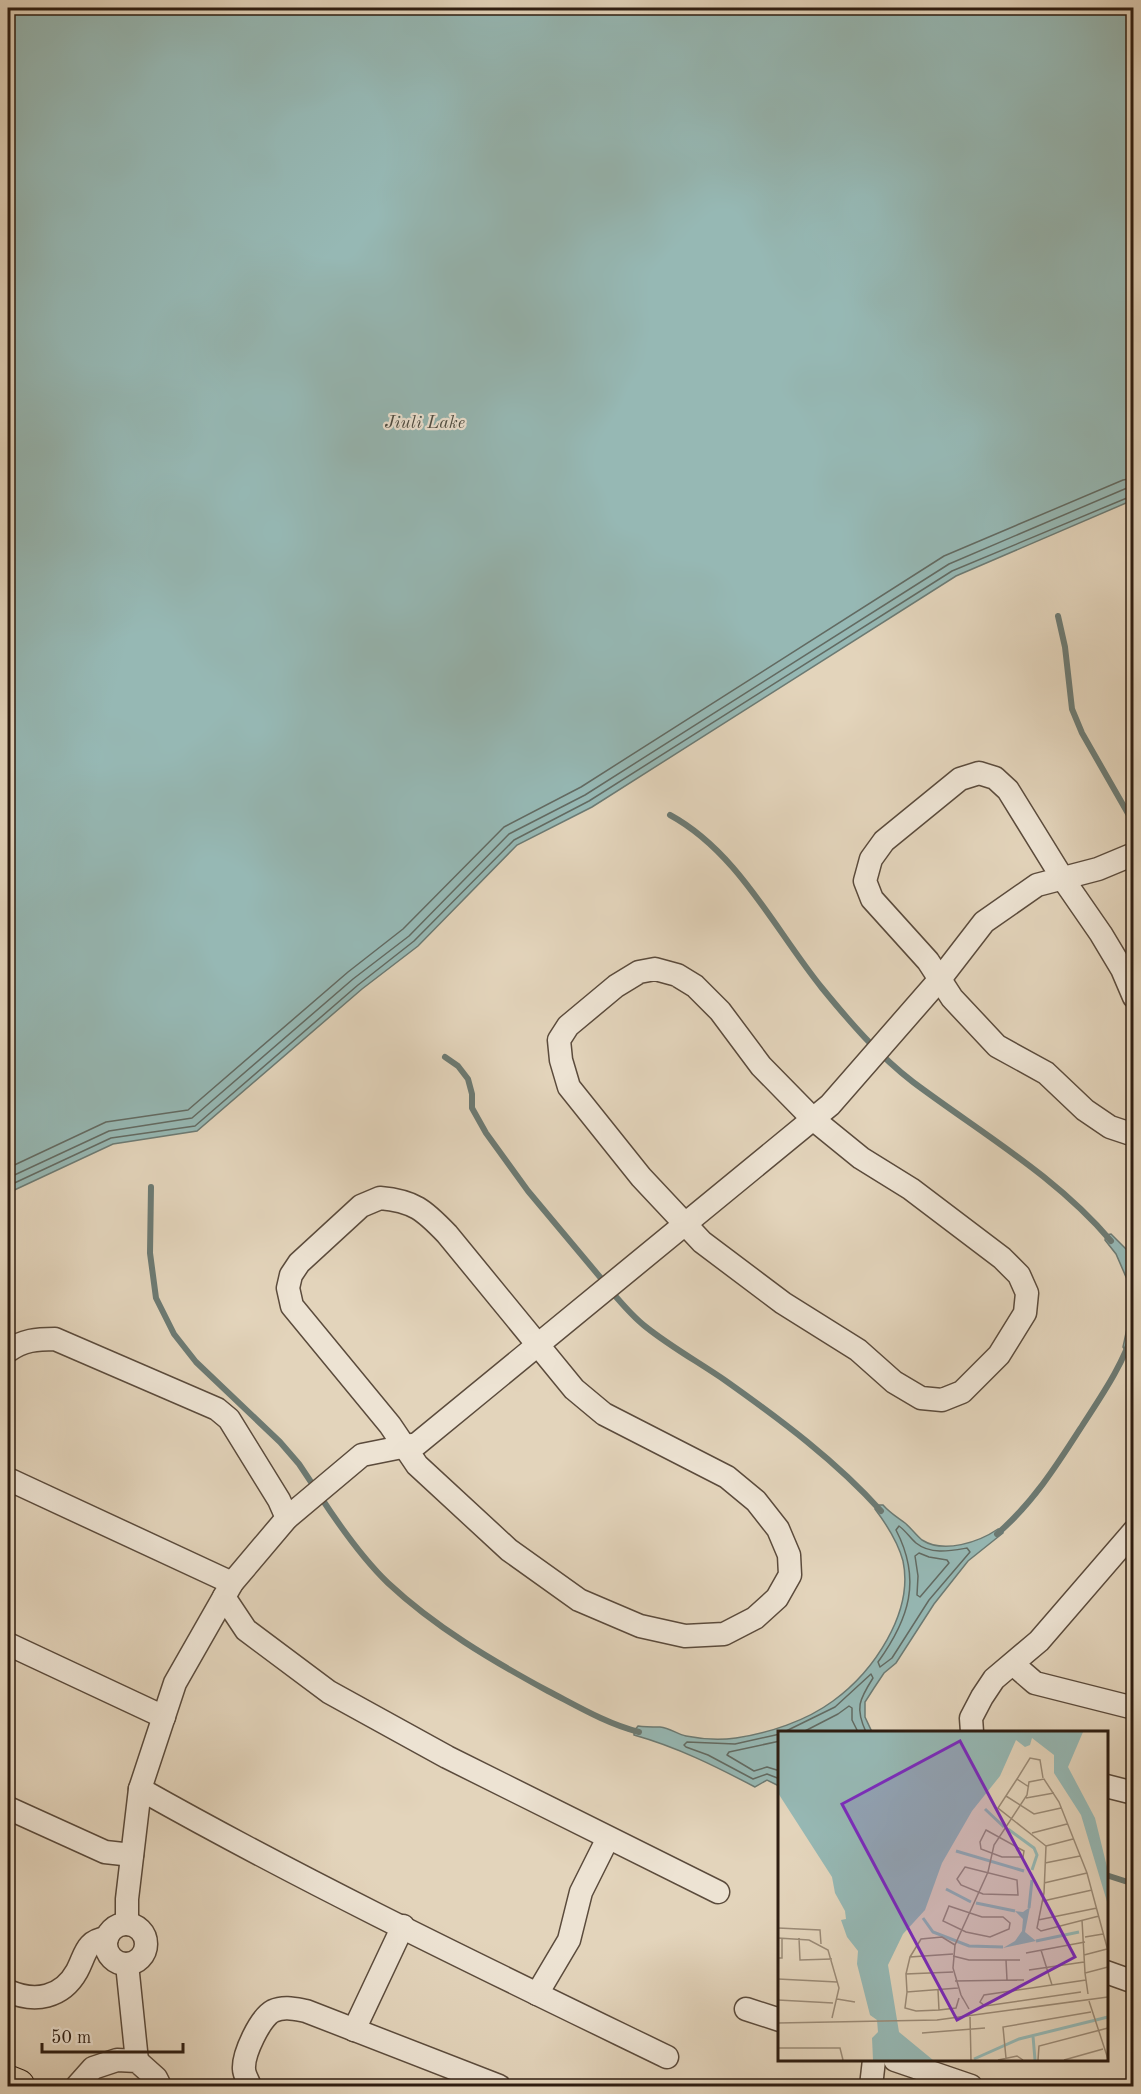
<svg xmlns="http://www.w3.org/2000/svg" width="1141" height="2094" viewBox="0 0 1141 2094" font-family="'Old Standard TT',serif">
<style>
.water{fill:#96b8b4;stroke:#6c7a73;stroke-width:1.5}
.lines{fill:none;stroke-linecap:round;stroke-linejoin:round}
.shore{stroke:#626a62;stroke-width:1.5}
.stream{stroke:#6c7a73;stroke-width:6}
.minor-casing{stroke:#5b4b3c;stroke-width:25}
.primary-casing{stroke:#2e1d11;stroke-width:35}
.minor{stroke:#ede3d3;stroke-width:22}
.primary{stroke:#e3d4bb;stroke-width:33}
.labels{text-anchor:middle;stroke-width:4.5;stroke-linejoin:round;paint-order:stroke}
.water-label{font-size:18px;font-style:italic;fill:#4d4c42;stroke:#ede3d3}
.inset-river{fill:none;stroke:#96b8b4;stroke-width:3}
.inset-road{fill:none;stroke:#9b8b77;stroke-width:1.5}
.view{fill:#7b2cbf;fill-opacity:0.15;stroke:#7b2cbf;stroke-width:3}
.inset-edge{fill:none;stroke:#2e1d11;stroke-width:3}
</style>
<rect width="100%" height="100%" fill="#e3d4bb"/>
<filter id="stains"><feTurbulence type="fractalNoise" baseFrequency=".00333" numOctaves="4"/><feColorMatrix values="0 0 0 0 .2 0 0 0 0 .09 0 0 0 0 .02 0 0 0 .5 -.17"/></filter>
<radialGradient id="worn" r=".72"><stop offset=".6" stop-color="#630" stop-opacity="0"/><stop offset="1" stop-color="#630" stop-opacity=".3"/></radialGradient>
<g class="water">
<polygon points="8,8 1133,8 1133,500 956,576 592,807 517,845 418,946 362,989 197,1131 113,1144 8,1193"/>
<polygon points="1111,1234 1133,1256 1133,1293 1116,1254 1105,1240 1106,1235"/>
<polygon points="1133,1301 1133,1341 1129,1351 1126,1351 1123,1347"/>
<path d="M876 1505H883C890 1513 897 1517 905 1523 911 1528 916 1535 922 1540 944 1554 979 1542 998 1529H1003V1533L968 1561 934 1604 896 1663 884 1673 874 1688 865 1702V1717L872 1732H780L779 1786 767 1780 755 1787C715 1766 677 1747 634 1735V1731L638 1726C645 1727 653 1727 660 1727 670 1728 677 1734 686 1736 701 1739 721 1740 736 1738 769 1733 806 1721 833 1701 873 1672 914 1613 903 1561 898 1542 887 1525 875 1509Z"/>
</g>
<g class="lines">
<g class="shore">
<polyline points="8,1168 106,1122 188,1110 348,972 403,929 504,827 581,787 944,556 1123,480 1134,478"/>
<polyline points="8,1178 109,1131 192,1118 353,979 409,936 509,834 585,795 949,564 1127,488 1134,487"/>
<polyline points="8,1186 111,1138 195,1126 358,985 414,941 514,840 589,801 952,571 1134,495"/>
<path d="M899 1526C906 1531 910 1538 916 1543 931 1555 950 1551 967 1548L970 1552 929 1600 892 1658 880 1667 878 1662C909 1619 922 1580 896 1530Z"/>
<polygon points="919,1553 929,1557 947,1560 949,1563 920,1597 917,1595 918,1576 915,1556"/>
<path d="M784 1732 835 1707 871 1674 873 1678C859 1700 855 1708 866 1732"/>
<polyline points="803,1732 838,1714 849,1706 852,1708 852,1720 858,1732"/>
<polyline points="780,1734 735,1744 687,1742 684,1745 686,1747 708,1755 753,1779 767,1774 780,1779"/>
<polyline points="780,1741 729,1752 727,1755 754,1771 767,1767 780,1771"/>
</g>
<g class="stream">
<polyline points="1058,616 1065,647 1072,709 1082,733 1134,824"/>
<path d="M670 815C738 852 775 930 822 988 849 1021 879 1056 913 1082 981 1133 1056 1176 1111 1241"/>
<polyline points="445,1057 458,1066 468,1079 472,1094 472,1108 486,1133 528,1191 605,1283"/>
<polyline points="151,1187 150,1253 156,1298 174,1334 196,1362 280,1442 299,1464 315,1488"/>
<path d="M611 1291C622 1304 633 1317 646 1327 671 1347 700 1363 726 1381 781 1420 836 1461 881 1511"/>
<path d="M320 1496C339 1525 363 1559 388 1583 435 1627 491 1660 548 1691 577 1706 607 1724 639 1732"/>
<path d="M997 1534C1033 1503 1057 1465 1082 1426 1102 1395 1123 1365 1134 1329"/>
<polyline points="1106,1875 1134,1884"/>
</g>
<defs>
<g id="minor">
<polygon points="655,969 677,975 695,986 720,1011 761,1066 813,1119 861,1158 911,1189 1002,1258 1019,1275 1027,1293 1025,1313 999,1355 962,1392 942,1400 921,1398 894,1382 858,1350 783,1303 702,1242 641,1177 569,1087 561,1060 559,1040 568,1026 616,986 639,972"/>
<polyline points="1134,997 1122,969 1101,934 1063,879 1008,790 995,778 979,773 960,779 884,841 871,859 865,881 872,899 928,961 952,998 997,1046 1046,1073 1085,1110 1110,1127 1134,1135"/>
<path d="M380 1198C414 1201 424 1210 447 1234L574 1389 604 1414 727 1477 756 1501 778 1529 789 1555 790 1575 777 1598 755 1618 724 1634 685 1636 640 1626 579 1600 509 1550 417 1465 390 1425 292 1306 288 1288 291 1275 299 1263 361 1206Z"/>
<path d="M8 1351C23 1340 37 1339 55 1339L217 1409 229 1419 279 1500 287 1518"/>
<polyline points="8,1479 232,1583"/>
<polyline points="224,1597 246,1630 329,1692 447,1757 718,1892"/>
<polyline points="8,1644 164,1717"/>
<polyline points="1013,1664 1035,1683 1134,1708"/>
<polyline points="972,1732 971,1718 982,1697 994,1679 1039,1641 1134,1531"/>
<polyline points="1106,1786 1134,1793"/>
<path d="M140 1789C312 1886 490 1971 667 2057"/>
<polyline points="8,1808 105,1852 132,1855"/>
<polyline points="127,1924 127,1899 140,1789 175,1683 232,1583 287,1518 362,1455 417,1444 830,1105 940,979 984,922 1037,885 1098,869 1134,854"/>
<circle cx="126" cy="1944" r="20"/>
<polyline points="127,1964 137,2061"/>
<polyline points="1106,1972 1134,1982"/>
<path d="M8 1991C35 2003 62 1998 77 1971 86 1954 85 1941 107 1938"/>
<polyline points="537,1994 569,1940 581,1892 608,1838"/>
<polyline points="746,2009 780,2020"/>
<polyline points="354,2030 403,1926"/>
<polyline points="895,2060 971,2086"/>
<polyline points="77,2086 93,2068 117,2060 137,2061 156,2078 160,2086"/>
<path d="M250 2086C248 2081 244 2074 244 2069 243 2054 260 2018 273 2011 284 2006 295 2009 306 2011L499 2086"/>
<polyline points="871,2086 874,2060"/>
</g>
<polyline id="primary" points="8,2082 18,2086"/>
</defs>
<use href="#minor" class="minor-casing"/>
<use href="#primary" class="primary-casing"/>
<use href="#minor" class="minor"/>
<use href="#primary" class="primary"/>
</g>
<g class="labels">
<g class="water-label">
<text x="425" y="428">Jiuli Lake</text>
</g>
</g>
<g transform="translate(778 1731)">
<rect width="330" height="330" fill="#e3d4bb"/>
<path d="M0 1H305L290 36 317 87 330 140V174L303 84 276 42V24L254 7 252 14 247 16 238 9 222 45 194 80 164 132 147 179 125 203 110 234 121 301 155 329H95L94 307 100 301 99 289 92 284 79 233 80 220 69 206 63 189 68 188 67 180 57 162 54 146 0 62ZM252 176 247 201 258 210 225 217 237 210 244 200 245 188 237 180 245 181Z" fill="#96b8b4"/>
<path class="inset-river" d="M207 78 226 96M230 98 256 117 259 124 254 139M178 120 246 140M168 158 193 171M198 172 237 180M251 177 254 149M145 187 155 201 191 215 225 216M258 210 301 201M255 305 257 329M196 328 241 308 330 286"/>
<path class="inset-road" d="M239 48 220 77 268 115 266 162 259 197 263 200 321 185M251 56 239 48 252 27 262 29 265 47M228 65 256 83 283 77M248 67 276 62M208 99 246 120 245 126H224L203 118 202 111ZM254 102 289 93M268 115 295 108M267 132 302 125M187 136 239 149 240 164 205 163 183 154 179 148ZM266 152 309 142M265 170 314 159M171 175 204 186H225L232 192 231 198 212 206 188 201 165 190ZM260 189 319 177M304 189 307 242M0 197 42 199 43 213M307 206 325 203M0 207 31 209 50 219 61 257 54 287M21 207 22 229 54 228M263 219 274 254M248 222 307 211M306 224 329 218M175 225 191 229H242M132 226 143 208 164 206 177 214M0 227H4V207M228 229 229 249M251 239 306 231M175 241 128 243 129 261 180 257M128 243 132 226 175 223M0 248 59 251M177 250 246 249M129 261 127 277 138 280 161 279 160 259M303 261 207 275 202 271 206 264 308 249M310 263 307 242 330 236M183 264 175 237 177 214 210 141 216 114 249 64 251 51 266 48 281 71 309 142 330 220M59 268 77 271M185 268 183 264 191 278M0 269 55 272M311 270 330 328M161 279 178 277 181 267M192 286 193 329M0 292 159 289 330 266M144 302 207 297M0 317H62L65 329M228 327 225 296 313 281M220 329 239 325 245 329M260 329 261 315 330 297M286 329 325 318"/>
<path class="view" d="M182 10 297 226 179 289 64 73Z"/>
<rect width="330" height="330" class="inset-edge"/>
</g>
<rect width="1141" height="2094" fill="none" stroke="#e3d4bb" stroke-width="30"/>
<rect x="9" y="9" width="1123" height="2076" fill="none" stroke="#2e1d11" stroke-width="3"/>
<rect x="15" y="15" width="1111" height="2064" fill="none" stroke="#2e1d11" stroke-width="1.5"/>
<path d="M42 2043v9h141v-9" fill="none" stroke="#2e1d11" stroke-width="3"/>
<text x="51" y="2043" font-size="18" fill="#2e1d11" stroke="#ede3d3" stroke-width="4.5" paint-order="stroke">50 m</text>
<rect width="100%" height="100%" filter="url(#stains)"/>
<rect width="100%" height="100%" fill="url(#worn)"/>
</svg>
